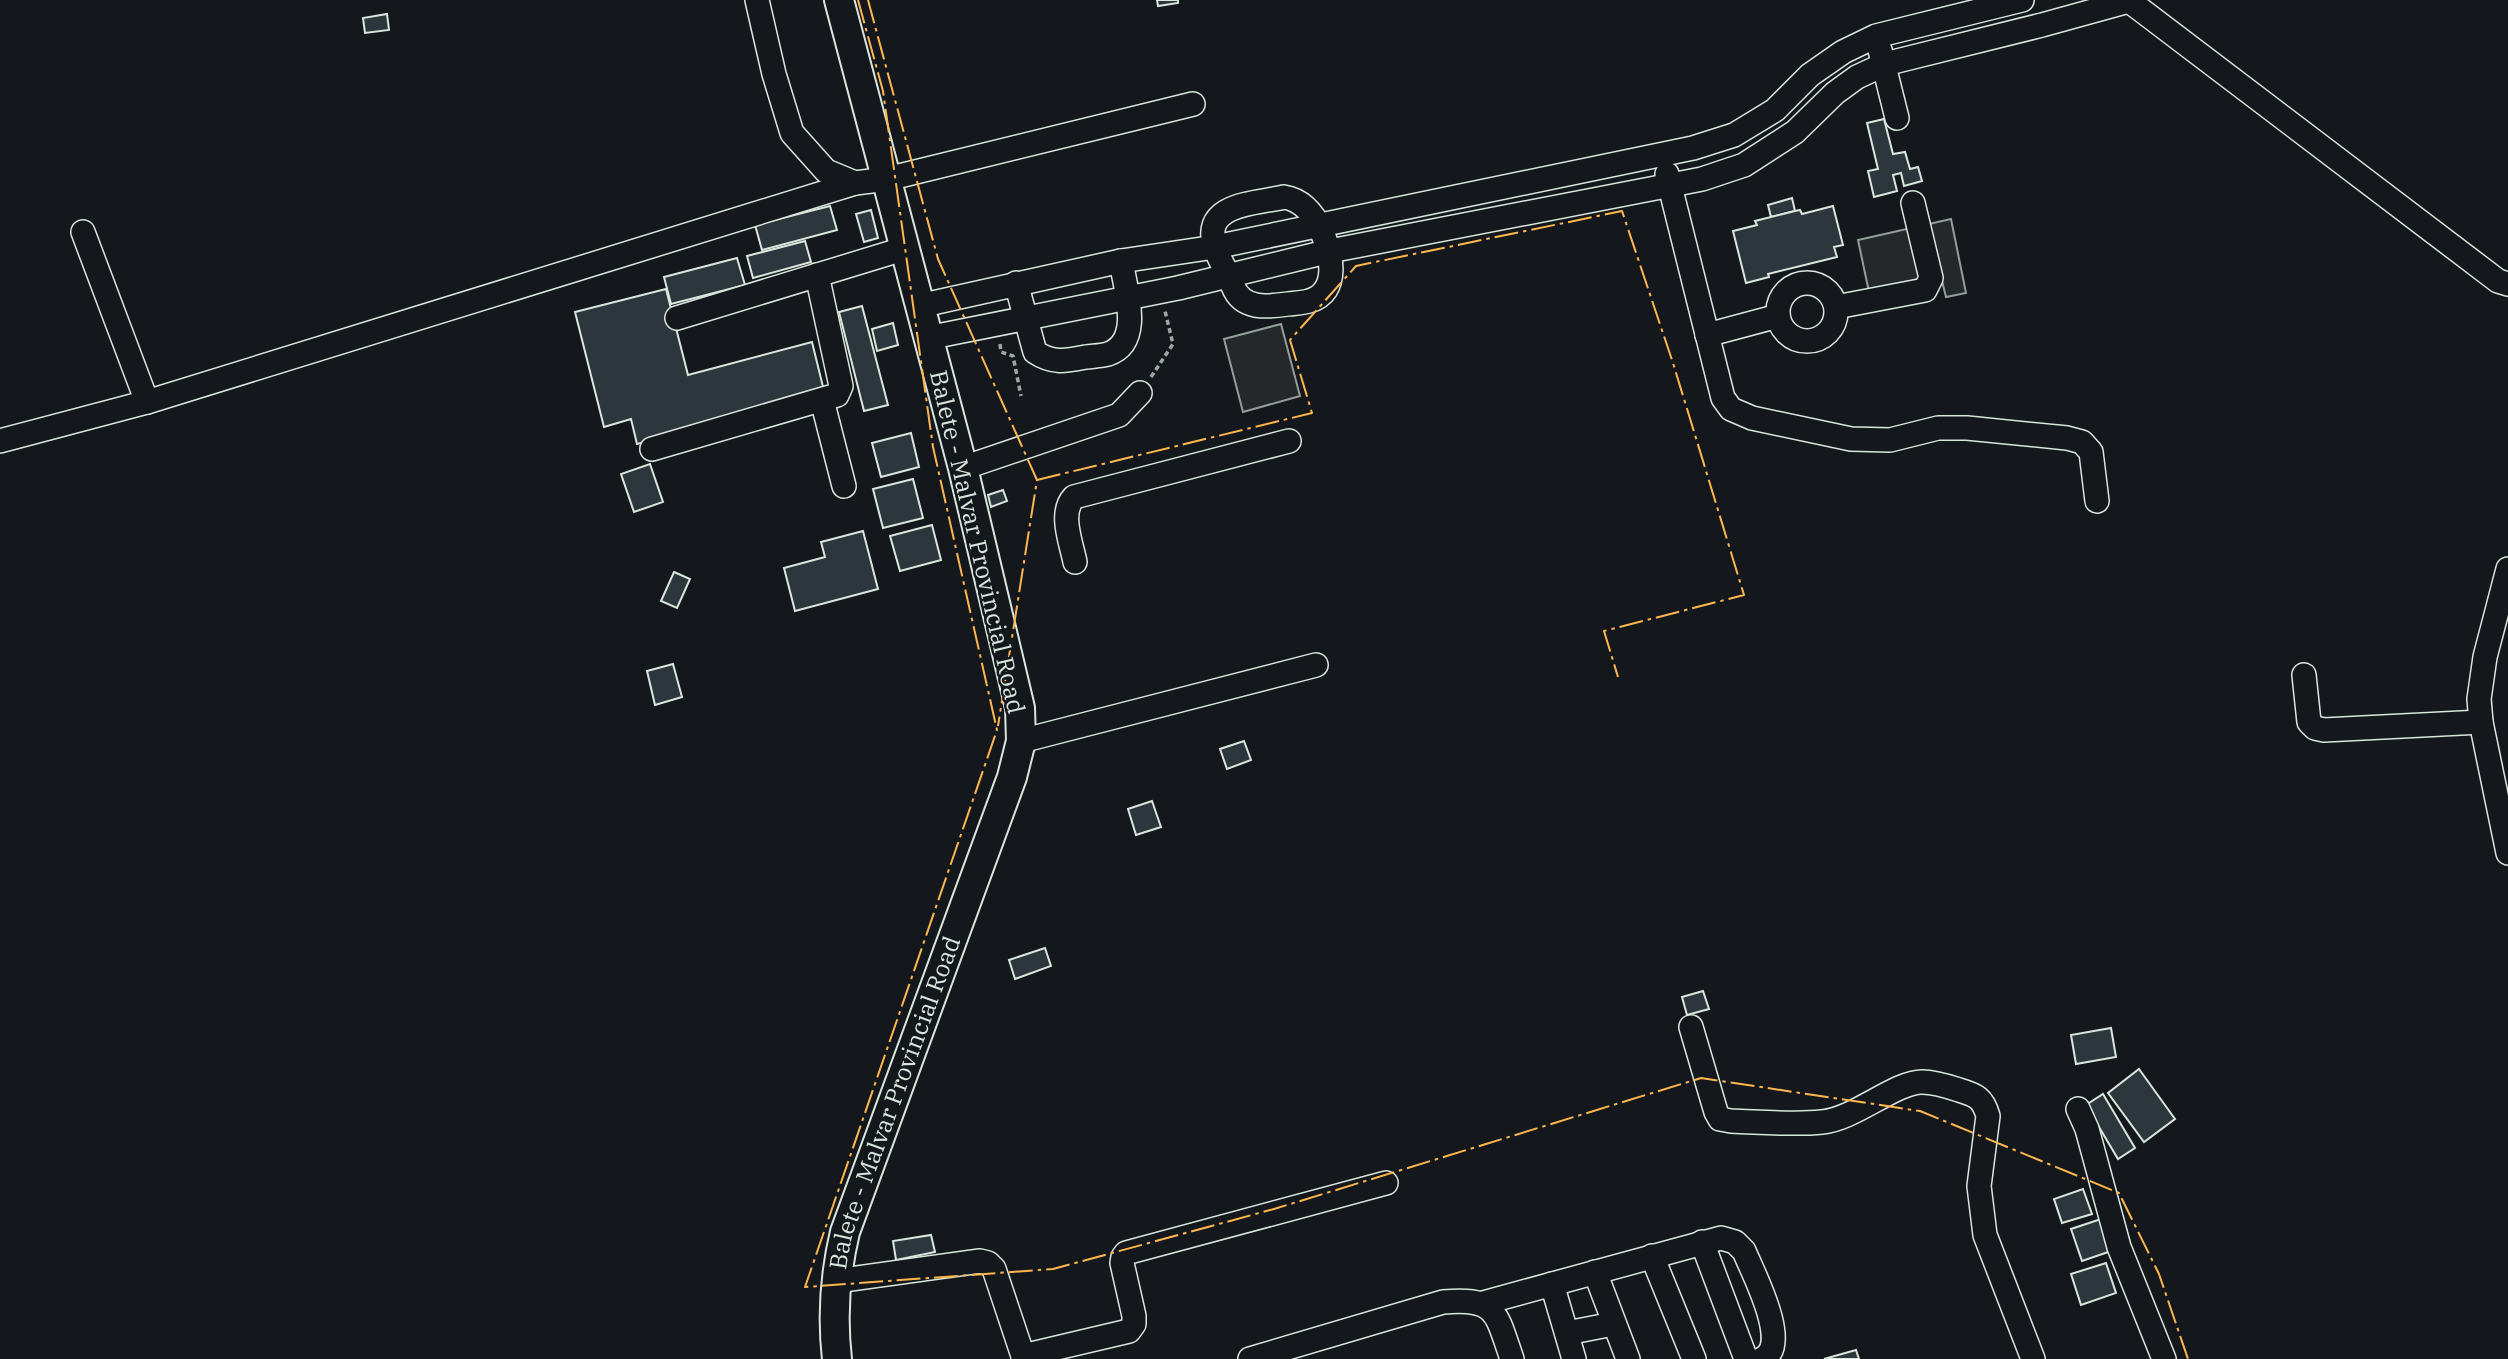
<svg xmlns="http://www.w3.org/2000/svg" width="2508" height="1359" viewBox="0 0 2508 1359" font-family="'IBM Plex Serif',serif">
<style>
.parking{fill:#24282b;stroke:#939e99;stroke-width:2}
.building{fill:#2c363c;stroke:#d8e6dc;stroke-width:2}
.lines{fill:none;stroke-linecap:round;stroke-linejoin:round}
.minor-casing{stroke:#d8e6dc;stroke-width:26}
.major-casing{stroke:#d8e6dc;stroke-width:32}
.path{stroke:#9da8a2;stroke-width:3.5;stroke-dasharray:5 3.5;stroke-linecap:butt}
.minor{stroke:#14181c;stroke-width:23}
.major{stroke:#14181c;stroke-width:28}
.power{stroke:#ffb74d;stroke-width:2;stroke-dasharray:24 5 3.5 5;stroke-linecap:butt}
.labels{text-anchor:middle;stroke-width:5;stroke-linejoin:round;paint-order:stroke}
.street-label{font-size:24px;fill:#d8e6dc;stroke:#14181c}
</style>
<rect width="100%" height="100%" fill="#14181c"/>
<g class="parking">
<polygon points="1951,219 1966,293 1946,297 1941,277 1869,292 1858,240"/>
<polygon points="1281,324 1300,396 1243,412 1224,339"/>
</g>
<g class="building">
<polygon points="1157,0 1178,0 1178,3 1158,6"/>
<polygon points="387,14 389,30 365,33 363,18"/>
<polygon points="1884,119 1893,154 1905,152 1910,169 1918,167 1922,181 1904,186 1901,173 1893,175 1897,191 1874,197 1868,171 1878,169 1867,123"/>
<polygon points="1792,198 1795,211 1771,217 1768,205"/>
<polygon points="830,206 837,230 762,250 755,225"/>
<polygon points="1833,206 1843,245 1834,247 1837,257 1768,274 1769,277 1746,283 1733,231 1757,225 1755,221 1795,211 1800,210 1802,214"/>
<polygon points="871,210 878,238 864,242 856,214"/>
<polygon points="805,241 811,262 753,278 747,256"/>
<polygon points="737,258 745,285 671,304 664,277"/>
<polygon points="666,289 688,375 812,342 825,395 637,444 631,419 604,427 575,312"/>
<polygon points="862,306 888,405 864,411 839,312"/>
<polygon points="893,323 898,345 877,351 872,329"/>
<polygon points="911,433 919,467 881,477 872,443"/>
<polygon points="650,464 663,502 634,512 621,474"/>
<polygon points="913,479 923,518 883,528 873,489"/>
<polygon points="1003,490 1007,501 991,507 988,495"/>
<polygon points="932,525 941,560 900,571 890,536"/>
<polygon points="863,531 878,589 795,611 784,568 825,557 821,542"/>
<polygon points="674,572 690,579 677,608 661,601"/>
<polygon points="673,664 682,697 655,705 647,671"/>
<polygon points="1244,741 1251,760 1227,769 1220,749"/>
<polygon points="1152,801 1161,827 1136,835 1128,809"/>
<polygon points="1045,948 1051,966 1015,979 1009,960"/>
<polygon points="1703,991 1709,1009 1687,1015 1682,997"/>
<polygon points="2111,1028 2116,1057 2076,1064 2071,1035"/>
<polygon points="2139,1069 2175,1119 2144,1142 2108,1093"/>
<polygon points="2103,1094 2135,1148 2118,1159 2086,1105"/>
<polygon points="2083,1189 2092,1214 2062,1223 2054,1199"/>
<polygon points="2107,1217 2117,1249 2082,1261 2071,1229"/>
<polygon points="931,1235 935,1252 896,1260 893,1241"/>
<polygon points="2106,1263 2116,1293 2081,1305 2071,1274"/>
<polygon points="1856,1350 1859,1359 1824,1359"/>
</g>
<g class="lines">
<defs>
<g id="minor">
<polyline points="757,0 774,74 792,133 826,171 855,183 887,179 1193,104"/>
<polyline points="2128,0 2498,281 2508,284"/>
<polyline points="1880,50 1897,118"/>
<polyline points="1667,174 1723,398 1731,409 1752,418 1851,439 1890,440 1938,428 1967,428 2067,438 2082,442 2091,452 2097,501"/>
<path d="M1284 197C1303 200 1314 214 1322 232 1331 253 1341 292 1309 301 1303 303 1295 303 1288 304 1267 307 1242 310 1233 286 1228 273 1219 260 1215 247 1201 203 1255 204 1284 197Z"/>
<polyline points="83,232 147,402 855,183"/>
<circle cx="1807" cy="312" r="29"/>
<path d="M1016 283 1035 352C1053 364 1066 361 1086 357 1093 356 1101 356 1108 354 1144 342 1125 288 1121 261"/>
<polyline points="919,306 1121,261 1215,247 1693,148 1734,135 1775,110 1810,75 1843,52 1876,36 2022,0"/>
<polyline points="1836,307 1925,290 1931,278 1913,203"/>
<polyline points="677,318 903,249"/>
<polyline points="1707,335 1778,316"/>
<polyline points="927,338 1178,288 1330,251 1702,179 1744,165 1795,132 1835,93 1857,77 1885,64 2042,25 2129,1"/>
<polyline points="822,400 844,486"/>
<polyline points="0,441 147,402"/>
<polyline points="652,449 837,395 841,386 817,275"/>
<polyline points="963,468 1119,415 1140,393"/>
<path d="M1075 562C1071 542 1059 513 1074 497L1289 441"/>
<polyline points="2508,569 2485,657 2479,699 2481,722 2508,853"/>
<polyline points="2304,675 2309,722 2315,728 2324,730 2481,722"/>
<polyline points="1021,741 1316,665"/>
<path d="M1691 1027 1716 1112 1720 1119 1731 1121C1761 1122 1793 1125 1822 1122 1855 1119 1895 1082 1922 1082 1934 1082 1947 1086 1959 1090 1976 1095 1983 1098 1988 1116L1979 1186 1985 1235 2033 1359"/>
<polyline points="2078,1109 2087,1129 2119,1247 2164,1359"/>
<polyline points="1702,1242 1746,1359"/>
<polyline points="1652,1256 1694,1359"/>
<polyline points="1595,1272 1628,1359"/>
<polyline points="836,1281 980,1261 988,1263 994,1269 1024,1359"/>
<polyline points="1552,1284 1574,1359"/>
<path d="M1483 1303 1721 1238 1735 1242 1744 1251C1753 1273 1792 1346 1762 1359"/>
<polyline points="1567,1333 1613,1324"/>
<polyline points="1023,1356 1129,1331 1134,1324 1134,1316 1122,1263 1123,1257 1126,1253 1386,1183"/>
<path d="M1250 1359 1443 1302C1497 1297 1496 1313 1512 1359"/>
</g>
<g id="major">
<path id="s1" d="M837 1359C832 1316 835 1274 845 1232L1012 777 1021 741 1020 708 963 468 839 0"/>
</g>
</defs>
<use href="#minor" class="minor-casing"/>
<use href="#major" class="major-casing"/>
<g class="path">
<polyline points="1000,344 1001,352 1013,356 1021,396"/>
<polyline points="1151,377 1173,344 1165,311"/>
</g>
<use href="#minor" class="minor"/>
<use href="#major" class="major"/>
<g class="power">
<polyline points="858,0 883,91 933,447 997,730 805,1287 1053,1269 1274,1209 1701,1078 1920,1111 2119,1193 2159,1274 2188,1359"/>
<polyline points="868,0 938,259 1037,480 998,726"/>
<polyline points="1037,480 1312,413 1290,340 1356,266 1622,211 1673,363 1744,595 1604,631 1618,677"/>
</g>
</g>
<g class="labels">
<g class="street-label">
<text transform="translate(977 542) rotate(77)" y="8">Balete - Malvar Provincial Road</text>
<text dy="8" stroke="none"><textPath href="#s1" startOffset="266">Balete - Malvar Provincial Road</textPath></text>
</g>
</g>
</svg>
